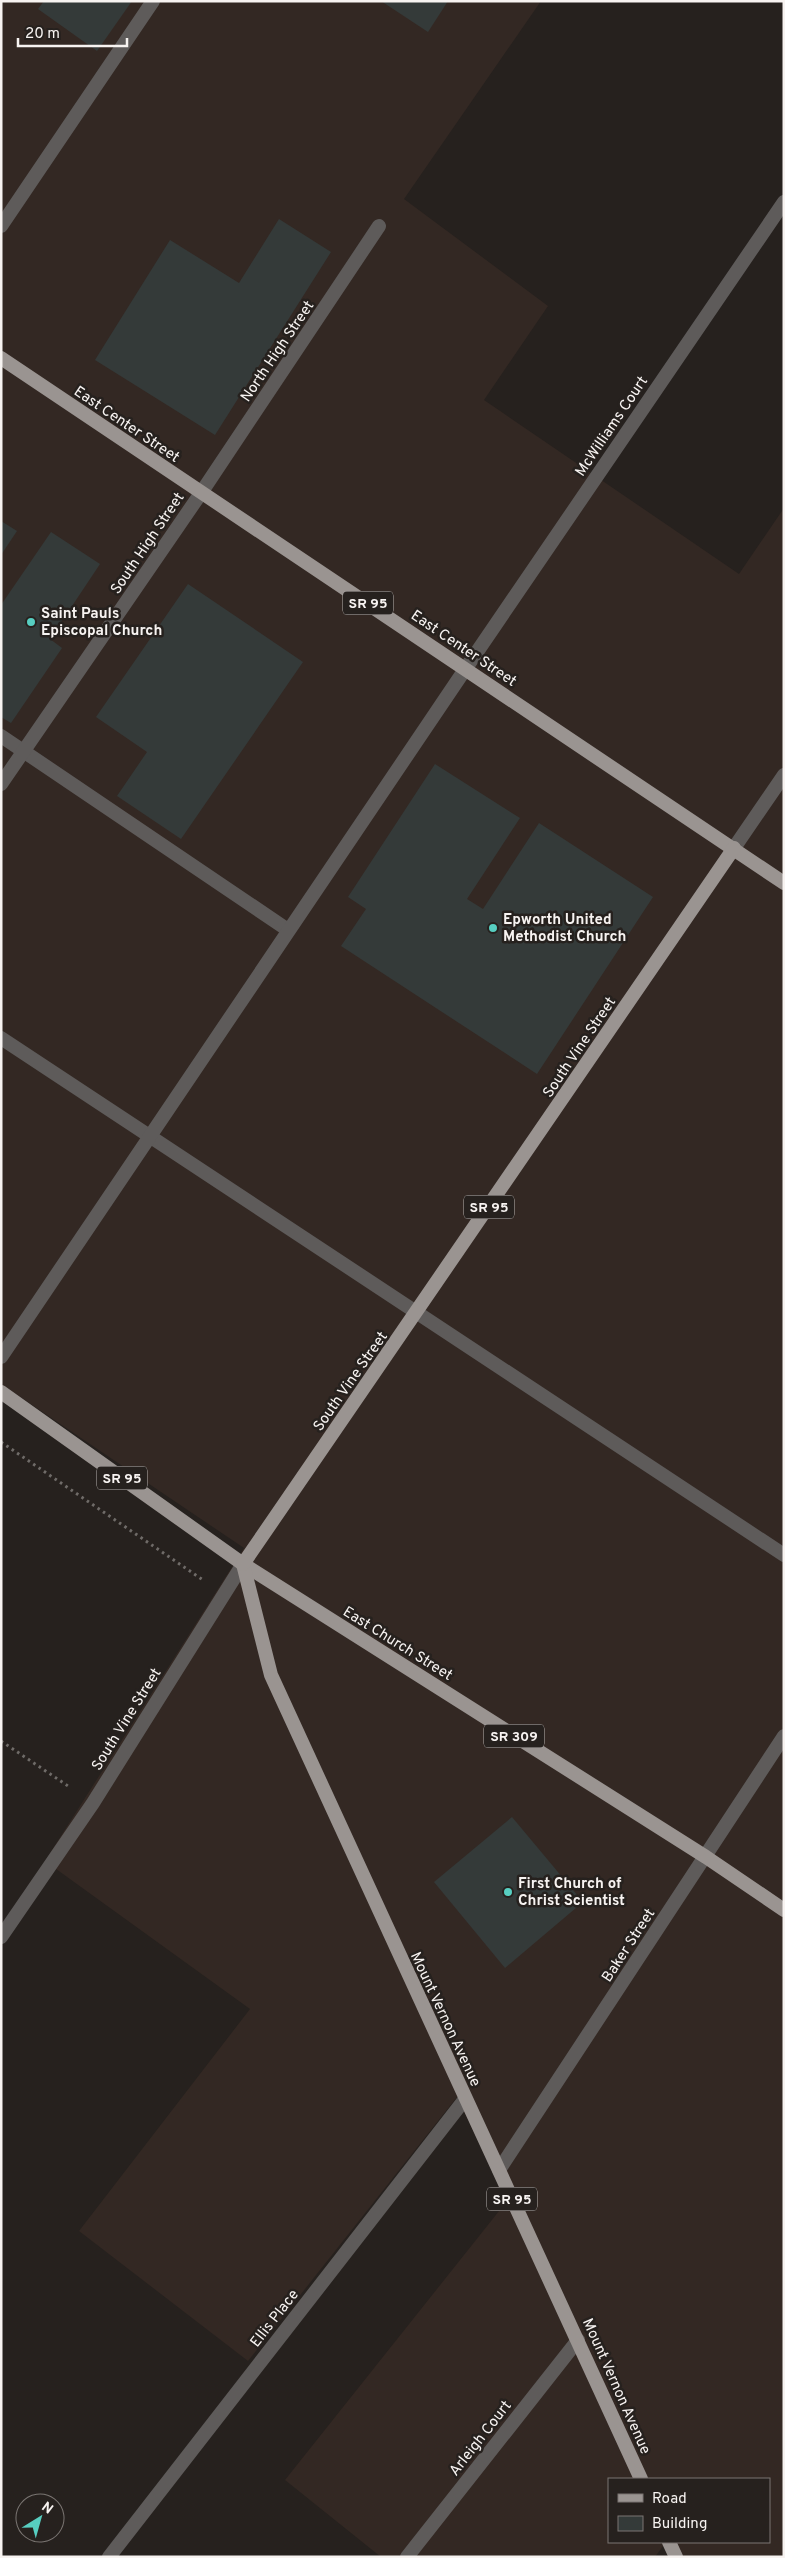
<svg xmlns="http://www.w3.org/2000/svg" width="785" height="2558" viewBox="0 0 785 2558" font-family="Overpass,sans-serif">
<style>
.built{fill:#332823}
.building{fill:#343a39}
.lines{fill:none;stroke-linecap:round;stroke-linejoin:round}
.path{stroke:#6f6b68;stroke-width:3;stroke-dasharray:2.5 4;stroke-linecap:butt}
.service{stroke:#5e5b5a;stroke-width:14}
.minor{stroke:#5e5b5a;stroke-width:14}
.primary{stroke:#9a9491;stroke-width:14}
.poi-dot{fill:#57cec1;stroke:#26211e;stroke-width:2}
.labels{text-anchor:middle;stroke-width:5;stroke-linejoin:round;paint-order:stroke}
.shield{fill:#26211e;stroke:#b8b4b2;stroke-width:1}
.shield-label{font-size:14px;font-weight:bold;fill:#f7f3f1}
.street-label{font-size:15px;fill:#f7f3f1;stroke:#26211e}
.poi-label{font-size:15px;font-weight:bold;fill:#f7f3f1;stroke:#26211e;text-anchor:start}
</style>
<rect width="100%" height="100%" fill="#26211e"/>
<polygon class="built" points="1,1 541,1 404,199 548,306 484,400 739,574 784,508 784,2557 678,2557 671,2542 769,2542 769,2479 609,2479 609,2542 666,2542 655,2557 381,2557 285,2480 507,2201 457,2097 248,2361 79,2231 250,2009 45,1861 244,1548 1,1384"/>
<g class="building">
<polygon points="44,1 132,1 97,51 38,9"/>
<polygon points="381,1 448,1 428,32"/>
<polygon points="279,219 331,252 215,435 95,360 170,240 239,283"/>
<polygon points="1,521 17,531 1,555"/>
<polygon points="51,532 100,564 50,639 62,648 11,723 1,717 1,605"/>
<polygon points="188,584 303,662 181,839 117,796 147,752 96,717"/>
<polygon points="435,764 520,818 467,899 483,909 539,823 653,897 537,1074 341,946 366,909 348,897"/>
<polygon points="512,1817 583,1902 505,1968 434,1882"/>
</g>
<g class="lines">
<g class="path">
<polyline points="1,1442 203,1580"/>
<polyline points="1,1741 71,1788"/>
</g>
<g class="service">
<polyline points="1,226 153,1"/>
<polyline points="1,736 288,930"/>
<polyline points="1,1038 784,1555"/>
<polyline points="1,1357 466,668"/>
</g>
<g class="minor">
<polyline points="466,668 784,202"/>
<polyline points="1,784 201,493 379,226"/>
<polyline points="734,848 784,775"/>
<polyline points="1,1937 93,1803 243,1564"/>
<polyline points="499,2170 784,1736"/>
<polyline points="109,2557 465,2099"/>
<polyline points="407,2557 578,2340"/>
</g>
<g class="primary">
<polyline points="1,358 784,883"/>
<polyline points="1,1392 243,1564 706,1857 784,1910"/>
<polyline points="243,1564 271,1675 641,2479"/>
<polyline points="243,1564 734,848"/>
<polyline points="669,2542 676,2557"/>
</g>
</g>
<g class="poi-dot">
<circle cx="31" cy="622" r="5"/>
<circle cx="493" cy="928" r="5"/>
<circle cx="508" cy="1892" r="5"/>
</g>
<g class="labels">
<g class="shield">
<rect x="343" y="591.5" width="50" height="23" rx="4"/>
<rect x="464" y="1195.5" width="50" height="23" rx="4"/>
<rect x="97" y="1466.5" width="50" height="23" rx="4"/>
<rect x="484" y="1724.5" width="60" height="23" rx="4"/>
<rect x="487" y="2187.5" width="50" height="23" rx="4"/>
</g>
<g class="shield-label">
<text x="368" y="608">SR 95</text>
<text x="489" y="1212">SR 95</text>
<text x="122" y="1483">SR 95</text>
<text x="514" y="1741">SR 309</text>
<text x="512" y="2204">SR 95</text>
</g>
<g class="street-label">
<text transform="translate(277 351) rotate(-56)" y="5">North High Street</text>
<text transform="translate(127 424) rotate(34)" y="5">East Center Street</text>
<text transform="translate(611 426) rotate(-56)" y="5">McWilliams Court</text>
<text transform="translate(147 543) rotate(-56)" y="5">South High Street</text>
<text transform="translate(464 648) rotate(34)" y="5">East Center Street</text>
<text transform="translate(579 1047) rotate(-56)" y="5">South Vine Street</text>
<text transform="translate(350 1381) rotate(-55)" y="5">South Vine Street</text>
<text transform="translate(398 1643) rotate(32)" y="5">East Church Street</text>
<text transform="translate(126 1719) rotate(-58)" y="5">South Vine Street</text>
<text transform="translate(628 1945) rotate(-57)" y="5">Baker Street</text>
<text transform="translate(446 2019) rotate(65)" y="5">Mount Vernon Avenue</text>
<text transform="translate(274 2318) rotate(-52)" y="5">Ellis Place</text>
<text transform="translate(617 2386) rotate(66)" y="5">Mount Vernon Avenue</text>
<text transform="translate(480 2438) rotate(-52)" y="5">Arleigh Court</text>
</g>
<g class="poi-label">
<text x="41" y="618">Saint Pauls<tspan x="41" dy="17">Episcopal Church</tspan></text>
<text x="503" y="924">Epworth United<tspan x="503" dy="17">Methodist Church</tspan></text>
<text x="518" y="1888">First Church of<tspan x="518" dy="17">Christ Scientist</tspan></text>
</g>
</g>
<rect width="785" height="2558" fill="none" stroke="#f7f3f1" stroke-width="5"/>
<rect x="608" y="2478" width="162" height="65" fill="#26211e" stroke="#7a7572"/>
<rect x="618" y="2494" width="25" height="8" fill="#9a9491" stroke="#7a7572"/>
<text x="652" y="2503" font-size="15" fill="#f7f3f1">Road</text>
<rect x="618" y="2516" width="25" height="15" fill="#343a39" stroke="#7a7572"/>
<text x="652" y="2528" font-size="15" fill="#f7f3f1">Building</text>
<g transform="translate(40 2518) rotate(37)"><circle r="24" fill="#26211e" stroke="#7a7572"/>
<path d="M0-4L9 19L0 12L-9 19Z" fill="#57cec1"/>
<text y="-8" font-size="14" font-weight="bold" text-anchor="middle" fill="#f7f3f1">N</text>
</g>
<path d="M18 38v8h109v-8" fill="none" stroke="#f7f3f1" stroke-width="2.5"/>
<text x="25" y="38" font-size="15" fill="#f7f3f1" stroke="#26211e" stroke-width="4" paint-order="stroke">20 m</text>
</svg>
